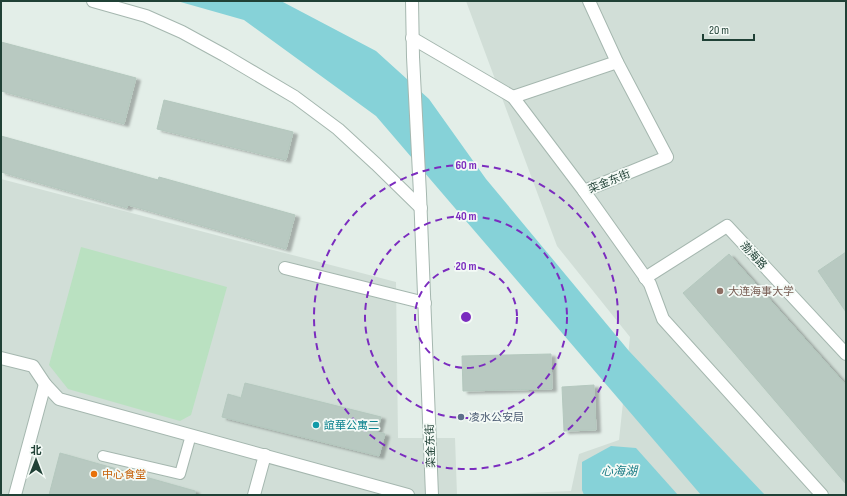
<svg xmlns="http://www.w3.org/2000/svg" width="847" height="496" viewBox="0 0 847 496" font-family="'Sofia Sans Condensed','Noto Sans SC',sans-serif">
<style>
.built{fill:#d1ded7}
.green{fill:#bae1c1}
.water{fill:#86d2d8}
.building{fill:#b8c9c1;stroke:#b4c8be;filter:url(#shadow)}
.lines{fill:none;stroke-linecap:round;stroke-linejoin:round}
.lane-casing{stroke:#a5b7af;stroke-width:12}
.street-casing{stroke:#a5b7af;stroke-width:14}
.lane{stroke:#fff;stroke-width:10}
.street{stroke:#fff;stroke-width:12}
.ring{fill:none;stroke:#7b2cbf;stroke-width:2;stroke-dasharray:7 5}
.education-dot{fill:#8d6e63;stroke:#f4faf6;stroke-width:1.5}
.service-dot{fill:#5c6f8a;stroke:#f4faf6;stroke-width:1.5}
.culture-dot{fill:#0f9aa8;stroke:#f4faf6;stroke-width:1.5}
.food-dot{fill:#e8710a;stroke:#f4faf6;stroke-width:1.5}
.labels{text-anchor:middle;stroke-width:3.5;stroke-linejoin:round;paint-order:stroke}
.street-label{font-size:11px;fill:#204136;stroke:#f4faf6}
.education-label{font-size:11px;fill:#785e54;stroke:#f4faf6;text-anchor:start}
.service-label{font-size:11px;fill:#4e5e75;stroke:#f4faf6;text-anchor:start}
.culture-label{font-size:11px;fill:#0d838f;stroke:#f4faf6;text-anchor:start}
.food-label{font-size:11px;fill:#c56008;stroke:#f4faf6;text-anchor:start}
.water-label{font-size:12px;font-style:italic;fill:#157983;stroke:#f4faf6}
.centre{fill:#7b2cbf;stroke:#f4faf6;stroke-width:2}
.ring-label{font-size:12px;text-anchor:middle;font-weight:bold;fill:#7b2cbf;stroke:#f4faf6;stroke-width:3.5;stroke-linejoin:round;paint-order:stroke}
</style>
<defs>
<filter id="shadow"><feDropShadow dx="4.5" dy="2.5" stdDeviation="1" flood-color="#0004"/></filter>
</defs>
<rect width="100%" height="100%" fill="#e3eee8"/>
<g class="built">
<polygon points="466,1 846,1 846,495 476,495 571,491 579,454 619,440 630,337 557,246"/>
<polygon points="1,179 396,282 398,438 455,438 457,495 1,495"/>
</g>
<polygon class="green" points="81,247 227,287 191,415 180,421 68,389 49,365"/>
<g class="water">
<polygon points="177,1 281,1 376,51 429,99 486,179 629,351 765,495 701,495 376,116 244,20"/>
<polygon points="611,446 636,448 678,495 584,495 582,490 582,462"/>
</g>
<g class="building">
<polygon points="1,42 136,78 124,124 1,91"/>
<polygon points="164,100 293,132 286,160 157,129"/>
<polygon points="1,136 158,180 159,177 295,215 286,249 128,205 127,208 1,172"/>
<polygon points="846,252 846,312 818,271"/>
<polygon points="729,254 846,385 846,484 683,293"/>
<polygon points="551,354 552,389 463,391 462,356"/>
<polygon points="245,383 381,417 377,432 385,434 379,456 222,417 228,394 241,398"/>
<polygon points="594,385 596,430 564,431 562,387"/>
<polygon points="60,453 195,491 195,495 49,495"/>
</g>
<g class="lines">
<defs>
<polyline id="lane" points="103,456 180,474 191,435"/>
<g id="street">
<polyline points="93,1 146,16 182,32 224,55 295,97 338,129 376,164 421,208"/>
<polyline points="412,1 413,57 420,194 432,495"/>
<polyline points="412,38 513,97 584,191 667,157 617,62 589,1"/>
<polyline points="513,97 617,62"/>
<polyline points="584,191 650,284 663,319 822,495"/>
<polyline points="285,268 425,303"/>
<polyline points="645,278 727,226 846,354"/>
<polyline points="1,358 33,366 45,384 59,399 408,495"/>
<polyline points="15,495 45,384"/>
<polyline points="254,495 265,455"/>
</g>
</defs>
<use href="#lane" class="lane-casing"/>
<use href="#street" class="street-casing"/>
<use href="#lane" class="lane"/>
<use href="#street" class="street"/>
</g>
<g class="ring">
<circle cx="466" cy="317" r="51"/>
<circle cx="466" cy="317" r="101"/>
<circle cx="466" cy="317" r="152"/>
</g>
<circle class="education-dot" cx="720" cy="291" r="4"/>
<circle class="service-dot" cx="461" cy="417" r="4"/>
<circle class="culture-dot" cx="316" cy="425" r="4"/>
<circle class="food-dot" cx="94" cy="474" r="4"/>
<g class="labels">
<g class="street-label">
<text transform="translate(609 181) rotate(-22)" y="4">栾金东街</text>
<text transform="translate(754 255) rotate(47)" y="4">渤海路</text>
<text transform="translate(430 446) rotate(-92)" y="4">栾金东街</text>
</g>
<g class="education-label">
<text x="728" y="295">大连海事大学</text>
</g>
<g class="service-label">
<text x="469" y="421">凌水公安局</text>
</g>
<g class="culture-label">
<text x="324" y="429">誼華公寓二</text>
</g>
<g class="food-label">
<text x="102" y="478">中心食堂</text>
</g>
<g class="water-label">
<text x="619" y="475">心海湖</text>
</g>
</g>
<circle cx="466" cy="317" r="6" class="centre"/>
<g class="ring-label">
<text x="466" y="169">60 m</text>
<text x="466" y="220">40 m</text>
<text x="466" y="270">20 m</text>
</g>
<rect width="847" height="496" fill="none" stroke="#204136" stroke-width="4"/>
<g transform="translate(36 460)" stroke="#f4faf6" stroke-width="3" paint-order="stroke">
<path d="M0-3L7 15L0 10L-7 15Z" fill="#204136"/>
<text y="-6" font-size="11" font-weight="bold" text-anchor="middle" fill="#204136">北</text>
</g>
<path d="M703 34v6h51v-6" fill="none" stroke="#204136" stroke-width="2"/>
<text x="709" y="34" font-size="12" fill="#204136" stroke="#f4faf6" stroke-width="3" paint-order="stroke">20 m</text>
</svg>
